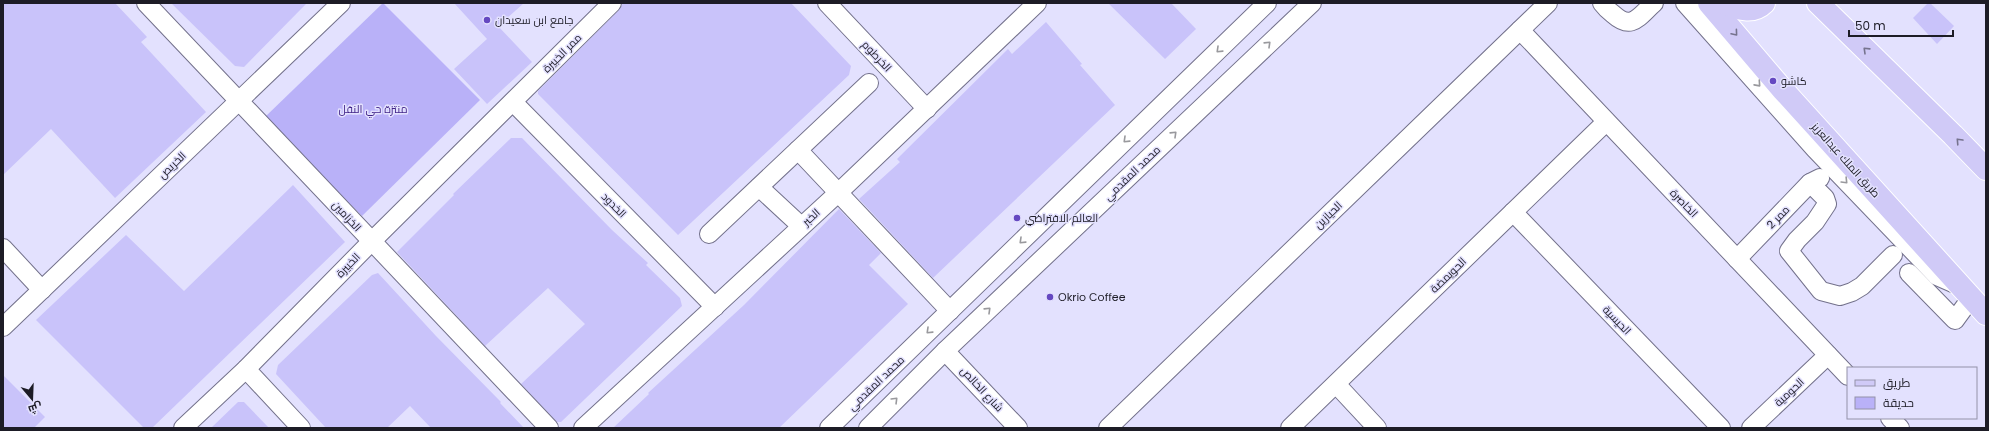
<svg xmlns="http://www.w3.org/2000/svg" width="1989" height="431" viewBox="0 0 1989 431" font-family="Poppins,Cairo,sans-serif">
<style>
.green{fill:#b9b1f8}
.building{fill:#c9c3fa}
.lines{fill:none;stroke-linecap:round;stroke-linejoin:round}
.minor-casing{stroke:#73718b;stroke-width:20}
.major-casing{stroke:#fff;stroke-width:24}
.minor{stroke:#fff;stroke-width:18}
.major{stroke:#d0caf7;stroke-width:22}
.oneway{stroke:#76738e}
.oneway2{stroke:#99999d}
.poi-dot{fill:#6548c1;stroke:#e3e1fe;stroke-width:1.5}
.labels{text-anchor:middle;stroke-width:3;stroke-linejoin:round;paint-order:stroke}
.poi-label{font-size:11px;fill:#1d1c26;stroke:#e3e1fe;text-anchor:start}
.street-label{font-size:11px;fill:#1d1c26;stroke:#e3e1fe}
.park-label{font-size:11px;fill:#402388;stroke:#e3e1fe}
</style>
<rect width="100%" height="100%" fill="#e3e1fe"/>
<polygon class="green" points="383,3 480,100 362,216 265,117"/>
<g class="building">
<polygon points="3,3 115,3 147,37 141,42 206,112 115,198 51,129 3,175"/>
<polygon points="171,3 307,3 244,67 235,66"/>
<polygon points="454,3 524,3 498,26 532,62 487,104 454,69 487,39"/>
<polygon points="623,3 791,3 851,66 849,75 678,235 538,94 538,91 619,10"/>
<polygon points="1108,3 1171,3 1196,29 1165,59"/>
<polygon points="1928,3 1930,3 1954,26 1937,44 1913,18"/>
<polygon points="1046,22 1082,64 1080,65 1115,105 933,278 859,199 900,162 897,159 1008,49 1012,54"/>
<polygon points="511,138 522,138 612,230 648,263 646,265 680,298 682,306 561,422 557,422 521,384 585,324 548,288 485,346 397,252 454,195 453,194"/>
<polygon points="293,185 345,242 152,428 144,428 36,320 126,235 184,291"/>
<polygon points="839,209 881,253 869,265 908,304 779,428 613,428 649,394 648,393 744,305"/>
<polygon points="378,273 436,336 501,402 500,403 524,428 431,428 410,406 387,428 326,428 276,374 278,365 372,275"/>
<polygon points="3,375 45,417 34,428 3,428"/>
<polygon points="238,402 244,402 269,428 211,428"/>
</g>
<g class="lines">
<defs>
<g id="minor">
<polyline points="146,3 549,428"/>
<polyline points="827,3 927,109"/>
<path d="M1602 3C1605 7 1609 11 1613 14 1632 31 1638 17 1654 3"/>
<polyline points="1685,3 1815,149 1913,251 1937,276 1953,283"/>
<polyline points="1520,30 1848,376"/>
<polyline points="513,102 715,307"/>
<polyline points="798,150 950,311"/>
<polyline points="1810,183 1825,198 1827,204 1815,222 1797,240 1789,251 1821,291 1840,296 1852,292 1862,286 1893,255"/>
<polyline points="759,187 801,226"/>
<polyline points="1513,212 1721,428"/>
<polyline points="709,234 869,83"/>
<polyline points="3,248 42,290"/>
<polyline points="1737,259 1810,183 1820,178"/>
<polyline points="1909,273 1955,320 1971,298"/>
<polyline points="3,327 341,3"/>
<polyline points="945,351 1018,428"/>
<polyline points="246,369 301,428"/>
<polyline points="1336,384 1377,428"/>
<polyline points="1890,418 1900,428"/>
<polyline points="183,428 246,369 371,242 612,3"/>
<polyline points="583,428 838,193 1037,3"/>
<polyline points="829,428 1267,3"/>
<polyline points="868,428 945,351 1312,3"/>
<polyline points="1108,428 1548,3"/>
<polyline points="1290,428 1606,122"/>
<polyline points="1751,428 1828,355"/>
</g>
<g id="major">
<polyline points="1709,3 1783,90 1986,314"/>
<path d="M1725 3C1738 9 1753 14 1764 3"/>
<polyline points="1818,3 1953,135 1986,169"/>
</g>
</defs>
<use href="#minor" class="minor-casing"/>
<use href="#major" class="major-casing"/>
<use href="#minor" class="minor"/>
<use href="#major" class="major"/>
</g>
<defs><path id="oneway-chevron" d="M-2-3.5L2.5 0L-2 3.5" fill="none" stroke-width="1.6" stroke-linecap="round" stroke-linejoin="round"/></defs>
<g class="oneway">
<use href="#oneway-chevron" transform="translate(1735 33) rotate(50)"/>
<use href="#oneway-chevron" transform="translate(1866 50) rotate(-136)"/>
<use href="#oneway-chevron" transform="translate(1959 141) rotate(-133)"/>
</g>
<g class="oneway2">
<use href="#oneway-chevron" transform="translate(1268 44) rotate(-44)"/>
<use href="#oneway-chevron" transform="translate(1219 50) rotate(136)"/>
<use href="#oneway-chevron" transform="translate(1758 84) rotate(48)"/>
<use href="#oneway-chevron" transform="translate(1174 134) rotate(-44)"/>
<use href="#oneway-chevron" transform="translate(1126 140) rotate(136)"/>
<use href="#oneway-chevron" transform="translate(1845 181) rotate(46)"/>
<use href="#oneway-chevron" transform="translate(1022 241) rotate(136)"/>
<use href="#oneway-chevron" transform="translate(988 310) rotate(-44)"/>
<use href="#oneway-chevron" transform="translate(929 331) rotate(136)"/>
<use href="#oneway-chevron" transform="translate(895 400) rotate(-45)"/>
</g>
<g class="poi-dot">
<circle cx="487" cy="20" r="4"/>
<circle cx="1773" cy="81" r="4"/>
<circle cx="1017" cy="218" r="4"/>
<circle cx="1050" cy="297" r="4"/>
</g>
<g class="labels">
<g class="poi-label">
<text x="495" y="24">جامع ابن سعيدان</text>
<text x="1781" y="85">كاشو</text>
<text x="1025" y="222">العالم الافتراضي</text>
<text x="1058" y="301">Okrio Coffee</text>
</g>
<g class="street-label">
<text transform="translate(562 53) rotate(-45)" y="4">ممر الخبيرة</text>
<text transform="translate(877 56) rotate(47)" y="4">الخرطوم</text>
<text transform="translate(1846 160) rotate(48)" y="4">طريق الملك عبدالعزيز</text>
<text transform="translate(172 165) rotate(-44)" y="4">الخريص</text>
<text transform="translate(1132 173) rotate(-44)" y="4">محمد المقدمي</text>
<text transform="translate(1684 203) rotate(46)" y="4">الخاصرة</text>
<text transform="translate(614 205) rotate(45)" y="4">الخدود</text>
<text transform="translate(1328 215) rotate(-44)" y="4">الحيازين</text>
<text transform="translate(347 216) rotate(47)" y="4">الخزامين</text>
<text transform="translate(811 217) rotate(-42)" y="4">الخبر</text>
<text transform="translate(1778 217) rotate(-46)" y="4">ممر 2</text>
<text transform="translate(348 265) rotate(-46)" y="4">الخبيرة</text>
<text transform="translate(1448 275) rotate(-44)" y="4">الحويمضة</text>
<text transform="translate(1617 320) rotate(46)" y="4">الحيسية</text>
<text transform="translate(876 383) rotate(-44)" y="4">محمد المقدمي</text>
<text transform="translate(982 389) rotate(47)" y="4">شارع الخالص</text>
<text transform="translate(1789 392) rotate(-43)" y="4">الحومية</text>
</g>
<g class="park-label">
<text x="373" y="113">منتزة حي النفل</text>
</g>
</g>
<rect width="1989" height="431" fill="none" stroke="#1d1c26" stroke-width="8"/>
<rect x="1847" y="367" width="130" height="52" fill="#e3e1fe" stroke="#9492a8"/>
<rect x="1855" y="380" width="20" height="6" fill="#d0caf7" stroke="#9492a8"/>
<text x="1883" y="387" font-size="12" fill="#1d1c26">طريق</text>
<rect x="1855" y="397" width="20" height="12" fill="#b9b1f8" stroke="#9492a8"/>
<text x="1883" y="407" font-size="12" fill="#1d1c26">حديقة</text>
<g transform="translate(32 399) rotate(161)" stroke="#e3e1fe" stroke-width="3" paint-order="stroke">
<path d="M0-3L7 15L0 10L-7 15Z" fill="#1d1c26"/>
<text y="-6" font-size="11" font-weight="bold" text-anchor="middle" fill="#1d1c26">ش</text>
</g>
<path d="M1849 30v6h104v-6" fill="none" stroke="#1d1c26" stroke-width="2"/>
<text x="1855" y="30" font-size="12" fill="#1d1c26" stroke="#e3e1fe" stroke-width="3" paint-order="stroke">50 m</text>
</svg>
